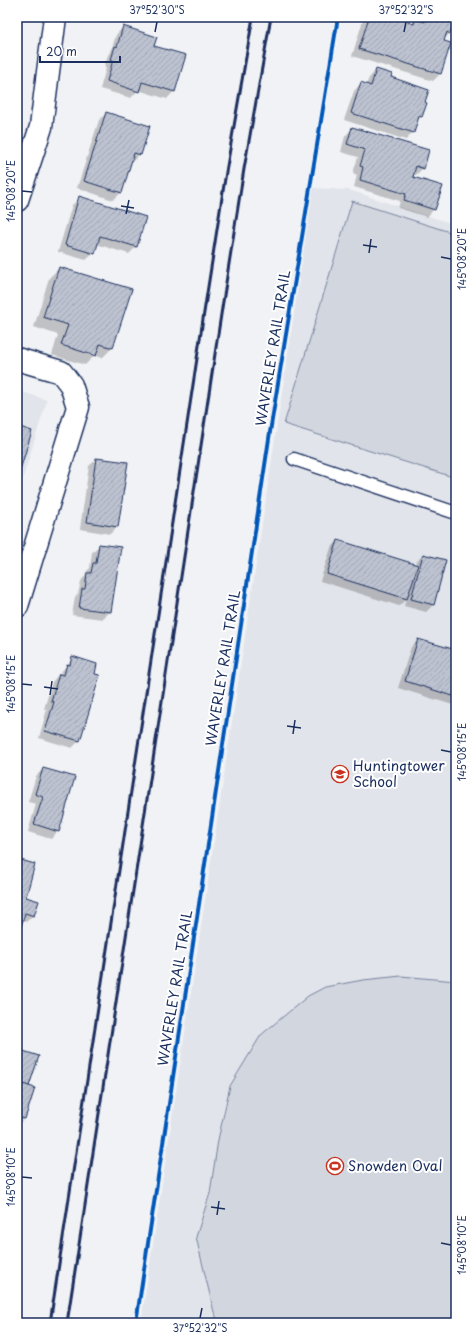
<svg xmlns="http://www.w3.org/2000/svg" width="473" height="1340" viewBox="0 0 473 1340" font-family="'Playpen Sans',sans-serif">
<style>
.built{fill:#e1e4ea}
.garden{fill:#d2d6df;stroke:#76829e}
.shadow{fill:#0003}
.building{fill:url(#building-hatch);stroke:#1b2f5e}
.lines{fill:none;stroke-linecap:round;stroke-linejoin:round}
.lane-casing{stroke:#1b2f5e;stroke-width:15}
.street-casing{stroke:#1b2f5e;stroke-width:25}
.lane{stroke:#fff;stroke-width:12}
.street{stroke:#fff;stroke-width:22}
.rail{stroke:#1b2f5e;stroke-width:3}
.cycleway-casing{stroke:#fff;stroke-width:6}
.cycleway{stroke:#0057b8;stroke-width:4}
.ticks{fill:none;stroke:#1b2f5e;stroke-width:1.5}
.labels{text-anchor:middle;stroke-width:4;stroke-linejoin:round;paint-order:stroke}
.street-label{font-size:14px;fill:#1b2f5e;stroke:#fff}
.poi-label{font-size:14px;fill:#1b2f5e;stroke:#fff;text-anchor:start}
.neatline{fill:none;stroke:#1b2f5e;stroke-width:1.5}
.ticks-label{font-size:10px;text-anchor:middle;fill:#1b2f5e}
</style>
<defs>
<pattern id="building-hatch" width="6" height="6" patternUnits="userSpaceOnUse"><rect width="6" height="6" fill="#bcc2d0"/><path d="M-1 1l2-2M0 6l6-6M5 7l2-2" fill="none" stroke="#a1a7b5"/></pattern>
</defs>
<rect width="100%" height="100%" fill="#f1f2f5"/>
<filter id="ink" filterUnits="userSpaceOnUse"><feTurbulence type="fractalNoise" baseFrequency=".025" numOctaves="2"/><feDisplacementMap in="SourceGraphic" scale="8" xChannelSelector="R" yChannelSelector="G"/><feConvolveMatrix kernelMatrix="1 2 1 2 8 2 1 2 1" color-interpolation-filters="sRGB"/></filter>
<g filter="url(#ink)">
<g class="built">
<polygon points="313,188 349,190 456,225 456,1323 141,1323"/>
<polygon points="17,390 47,400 17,497"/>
</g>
<g class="garden">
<polygon points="352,201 456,234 456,478 284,424"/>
<polygon points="401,976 456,981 456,1323 219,1323 214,1312 196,1237 210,1193 218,1140 230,1086 261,1035 308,996 325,987 363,980"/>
</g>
<g class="shadow">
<polygon points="364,17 408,17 406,23 411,24 416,20 421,21 422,17 454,17 450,33 444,39 443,42 450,44 440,74 433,81 352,56"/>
<polygon points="123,27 153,46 174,91 167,99 138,90 131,98 100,89 106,68 104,67 108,55 111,51 116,35"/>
<polygon points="376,70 421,117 417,121 413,132 406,140 344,120 354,91 361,83 366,85 369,78"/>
<polygon points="107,113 140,154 132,162 131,161 121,193 113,200 77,188 99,120"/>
<polygon points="353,128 423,168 416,175 413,175 412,178 434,209 427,217 398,208 400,201 354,187 357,175 353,173 358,157 341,152 345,136"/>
<polygon points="80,198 136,247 129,254 96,244 94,253 86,260 58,252 72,205"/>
<polygon points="59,268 112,348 102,358 95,355 85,365 52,355 58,335 34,327 49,278"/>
<polygon points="97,459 118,526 110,534 80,529 89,466"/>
<polygon points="338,541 415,565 416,562 423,555 433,605 426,612 404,606 406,599 399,606 320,581 331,548"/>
<polygon points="100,545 120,547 110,612 102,619 72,615 75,597 78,594 81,581 85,576 86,572 90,568 92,552"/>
<polygon points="418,640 456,651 456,706 398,688 411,647"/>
<polygon points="73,658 94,674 99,676 79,741 72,748 39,738 47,709 44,709 52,682"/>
<polygon points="43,769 58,831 51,839 28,832 36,804 28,802 36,776"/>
<polygon points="17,860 25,898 34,915 26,922 22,921 17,936"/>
<polygon points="17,1050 28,1086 33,1088 24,1119 17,1126"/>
</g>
<g class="building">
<polygon points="369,17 409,17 408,22 414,24 415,19 425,22 426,17 455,17 450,34 447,32 444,41 451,43 441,74 359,49"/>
<polygon points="123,26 157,37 154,46 186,55 175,92 142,82 139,92 107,81 113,60 111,60 115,46 117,47"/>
<polygon points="376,69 392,74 391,77 429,90 425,102 427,103 422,117 419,116 414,133 351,113 361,82 371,86"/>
<polygon points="106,112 150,126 141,155 134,153 122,193 84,181"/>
<polygon points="352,127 429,150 424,169 416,166 413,177 443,186 435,210 404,200 406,194 360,180 363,167 360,166 365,150 347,144"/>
<polygon points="79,196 146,217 137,247 100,236 95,254 65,245"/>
<polygon points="59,267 132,289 113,348 100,344 96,356 61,345 68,325 43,317"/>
<polygon points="17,426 32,431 17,480"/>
<polygon points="96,458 128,462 118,527 87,522"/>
<polygon points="338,540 418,565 407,599 327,574"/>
<polygon points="99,544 121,547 111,612 79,608 82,589 85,589 87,573 91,573 93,563 96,563"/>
<polygon points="423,554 446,560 434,605 411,599"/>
<polygon points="418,639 456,650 456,697 405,681"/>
<polygon points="72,656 97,664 95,674 100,675 80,741 45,731 54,702 51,701 59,674 64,675 67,664 70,665"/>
<polygon points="43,768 75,777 59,832 34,824 43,797 35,794"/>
<polygon points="17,859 35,864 26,897 39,901 34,916 25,913 18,937 17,936"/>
<polygon points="17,1049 39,1056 29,1086 17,1082"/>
<polygon points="17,1082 35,1088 25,1119 17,1117"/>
</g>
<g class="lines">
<defs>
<polyline id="lane" points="294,459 456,513"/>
<g id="street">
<polyline points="17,200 41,127 55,17"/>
<polyline points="17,359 61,372 71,385 78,407 17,606"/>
</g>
</defs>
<use href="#lane" class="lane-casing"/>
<use href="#street" class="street-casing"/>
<use href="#lane" class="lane"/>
<use href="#street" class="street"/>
<g class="rail">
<polyline points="50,1323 205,306 226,172 253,17"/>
<polyline points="67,1323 222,308 244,169 271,17"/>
</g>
<defs>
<polyline id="cycleway" points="136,1323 270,432 338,17"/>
</defs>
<use href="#cycleway" class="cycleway-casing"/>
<use href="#cycleway" class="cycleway"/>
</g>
</g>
<path class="ticks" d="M155 32 157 22M404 32 406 22M22 191 32 192M121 206 134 208M126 214 129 200M363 245 377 247M369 253 371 239M441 257 451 259M22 684 32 685M44 687 58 689M50 695 52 681M287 726 301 728M293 734 295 720M441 750 451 752M22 1177 32 1178M211 1207 225 1209M217 1215 219 1201M441 1243 451 1245M200 1318 202 1308"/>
<defs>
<symbol id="school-ring" viewBox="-11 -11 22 22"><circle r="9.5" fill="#fff" stroke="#c8321e" stroke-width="1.5"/><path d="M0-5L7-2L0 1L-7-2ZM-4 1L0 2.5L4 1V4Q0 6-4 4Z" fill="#c8321e"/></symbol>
<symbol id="stadium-ring" viewBox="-11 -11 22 22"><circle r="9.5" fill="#fff" stroke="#c8321e" stroke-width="1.5"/><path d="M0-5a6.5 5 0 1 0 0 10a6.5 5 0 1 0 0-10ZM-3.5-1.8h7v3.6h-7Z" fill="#c8321e"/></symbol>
</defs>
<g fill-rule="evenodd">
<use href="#school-ring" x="330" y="764" width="20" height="20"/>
<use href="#stadium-ring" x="325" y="1156" width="20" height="20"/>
</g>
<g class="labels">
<g class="street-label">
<text transform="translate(273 348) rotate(-81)" y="5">WAVERLEY RAIL TRAIL</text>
<text transform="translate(223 668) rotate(-81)" y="5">WAVERLEY RAIL TRAIL</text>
<text transform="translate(175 988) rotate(-81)" y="5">WAVERLEY RAIL TRAIL</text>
</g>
<g class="poi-label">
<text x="353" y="771">Huntingtower<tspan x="353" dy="16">School</tspan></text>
<text x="348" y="1171">Snowden Oval</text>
</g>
</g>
<rect width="473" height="1340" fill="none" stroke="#fff" stroke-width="44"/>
<path d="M40 56v6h80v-6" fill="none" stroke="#1b2f5e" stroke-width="2"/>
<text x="46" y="56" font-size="12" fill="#1b2f5e" stroke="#ffffff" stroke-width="3" paint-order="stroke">20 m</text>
<rect x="22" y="22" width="429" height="1296" class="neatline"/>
<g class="ticks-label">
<text x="157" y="14">37°52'30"S</text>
<text x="406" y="14">37°52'32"S</text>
<text transform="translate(11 191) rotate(-90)" y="4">145°08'20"E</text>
<text transform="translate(462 259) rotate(-90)" y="4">145°08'20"E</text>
<text transform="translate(11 684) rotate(-90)" y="4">145°08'15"E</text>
<text transform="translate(462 752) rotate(-90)" y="4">145°08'15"E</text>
<text transform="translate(11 1177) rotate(-90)" y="4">145°08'10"E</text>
<text transform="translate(462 1245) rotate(-90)" y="4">145°08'10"E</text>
<text x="200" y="1332">37°52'32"S</text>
</g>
</svg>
